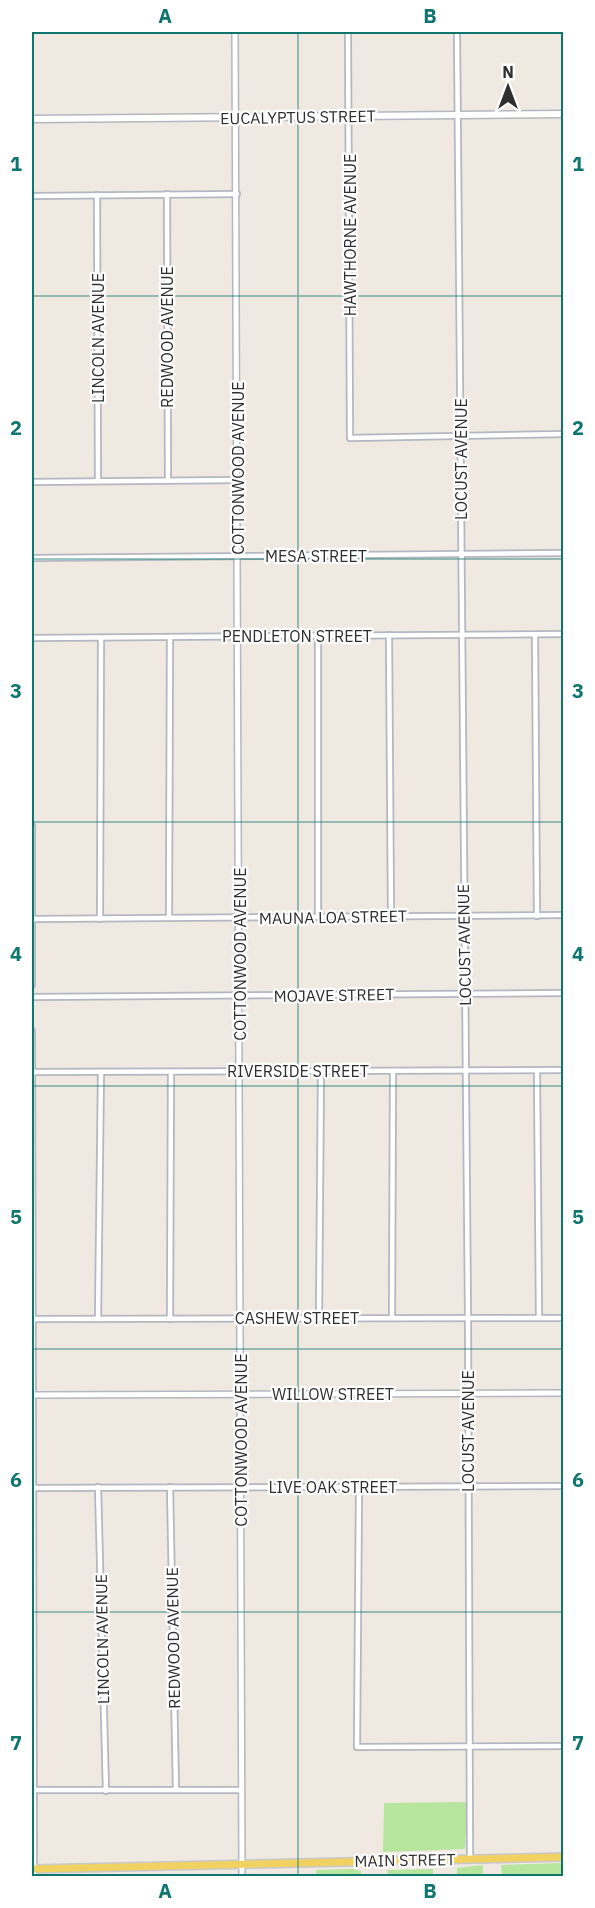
<svg xmlns="http://www.w3.org/2000/svg" width="595" height="1908" viewBox="0 0 595 1908" font-family="'IBM Plex Sans',sans-serif">
<style>
.green{fill:#b6e59e}
.lines{fill:none;stroke-linecap:round;stroke-linejoin:round}
.minor-casing{stroke:#b4b7c1;stroke-width:8}
.tertiary-casing{stroke:#b4b7c1;stroke-width:8}
.secondary-casing{stroke:#b4b7c1;stroke-width:9}
.primary-casing{stroke:#c9c9c9;stroke-width:10}
.minor{stroke:#fff;stroke-width:4.5}
.tertiary{stroke:#fff;stroke-width:5}
.secondary{stroke:#fff;stroke-width:6}
.primary{stroke:#f2d163;stroke-width:7}
.grid{fill:none;stroke:#0f766e;stroke-width:1.5;stroke-opacity:0.55}
.labels{text-anchor:middle;stroke-width:4.5;stroke-linejoin:round;paint-order:stroke}
.street-label{font-size:16px;fill:#2e2e2e;stroke:#fff}
.neatline{fill:none;stroke:#0f766e;stroke-width:2}
.grid-label{font-size:20px;text-anchor:middle;font-weight:bold;fill:#0f766e}
</style>
<rect width="100%" height="100%" fill="#efe9e1"/>
<g class="green">
<polygon points="467,1802 465,1849 383,1852 384,1803"/>
<polygon points="563,1863 563,1876 502,1876 501,1865"/>
<polygon points="483,1865 483,1876 457,1876 457,1868"/>
<polygon points="353,1869 361,1871 361,1876 317,1876 316,1870"/>
<polygon points="433,1869 433,1876 388,1876 387,1870"/>
</g>
<g class="lines">
<defs>
<g id="minor">
<polyline points="348,32 350,438 564,434"/>
<polyline points="457,32 468,1318 470,1859"/>
<polyline points="167,194 168,480"/>
<polyline points="97,195 98,481"/>
<polyline points="32,196 237,194"/>
<polyline points="32,482 238,480"/>
<polyline points="32,558 564,553"/>
<polyline points="389,635 391,916"/>
<polyline points="535,635 537,916"/>
<polyline points="318,636 318,917"/>
<polyline points="32,638 564,634"/>
<polyline points="32,826 32,985"/>
<polyline points="169,917 170,637"/>
<polyline points="32,919 564,915"/>
<polyline points="100,919 101,638"/>
<polyline points="32,997 564,993"/>
<polyline points="32,1031 34,1876"/>
<polyline points="537,1070 539,1318"/>
<polyline points="32,1072 564,1070"/>
<polyline points="319,1318 321,1071"/>
<polyline points="392,1318 393,1071"/>
<polyline points="32,1319 564,1318"/>
<polyline points="98,1319 101,1072"/>
<polyline points="170,1319 171,1072"/>
<polyline points="98,1487 106,1791"/>
<polyline points="170,1487 176,1790"/>
<polyline points="359,1487 357,1747 564,1746"/>
<polyline points="32,1488 564,1486"/>
<polyline points="32,1790 241,1790"/>
</g>
<g id="tertiary">
<polyline points="235,32 242,1876"/>
<polyline points="32,1395 564,1393"/>
</g>
<polyline id="secondary" points="32,119 564,114"/>
<polyline id="primary" points="32,1869 564,1857"/>
</defs>
<use href="#minor" class="minor-casing"/>
<use href="#tertiary" class="tertiary-casing"/>
<use href="#secondary" class="secondary-casing"/>
<use href="#primary" class="primary-casing"/>
<use href="#minor" class="minor"/>
<use href="#tertiary" class="tertiary"/>
<use href="#secondary" class="secondary"/>
<use href="#primary" class="primary"/>
</g>
<path class="grid" d="M298 32V1876M32 296H564M32 559H564M32 822H564M32 1086H564M32 1349H564M32 1612H564"/>
<g class="labels">
<g class="street-label">
<text transform="translate(298 117) rotate(-1)" y="6">EUCALYPTUS STREET</text>
<text transform="translate(350 235) rotate(-90)" y="6">HAWTHORNE AVENUE</text>
<text transform="translate(167 337) rotate(-90)" y="6">REDWOOD AVENUE</text>
<text transform="translate(98 338) rotate(-90)" y="6">LINCOLN AVENUE</text>
<text transform="translate(461 459) rotate(-90)" y="6">LOCUST AVENUE</text>
<text transform="translate(238 468) rotate(-90)" y="6">COTTONWOOD AVENUE</text>
<text x="316" y="562">MESA STREET</text>
<text x="297" y="642">PENDLETON STREET</text>
<text transform="translate(333 917) rotate(-1)" y="6">MAUNA LOA STREET</text>
<text transform="translate(464 945) rotate(-91)" y="6">LOCUST AVENUE</text>
<text transform="translate(240 954) rotate(-90)" y="6">COTTONWOOD AVENUE</text>
<text transform="translate(334 995) rotate(-1)" y="6">MOJAVE STREET</text>
<text x="298" y="1077">RIVERSIDE STREET</text>
<text x="297" y="1324">CASHEW STREET</text>
<text x="333" y="1400">WILLOW STREET</text>
<text transform="translate(468 1431) rotate(-90)" y="6">LOCUST AVENUE</text>
<text transform="translate(241 1440) rotate(-90)" y="6">COTTONWOOD AVENUE</text>
<text x="333" y="1493">LIVE OAK STREET</text>
<text transform="translate(173 1638) rotate(-91)" y="6">REDWOOD AVENUE</text>
<text transform="translate(102 1639) rotate(-91)" y="6">LINCOLN AVENUE</text>
<text transform="translate(405 1860) rotate(-1)" y="6">MAIN STREET</text>
</g>
</g>
<rect width="595" height="1908" fill="none" stroke="#ffffff" stroke-width="66"/>
<g transform="translate(508 87)" stroke="#ffffff" stroke-width="4.5" paint-order="stroke">
<path d="M0-4.5L10 22L0 15L-10 22Z" fill="#2e2e2e"/>
<text y="-9" font-size="16" font-weight="bold" text-anchor="middle" fill="#2e2e2e">N</text>
</g>
<rect x="33" y="33" width="529" height="1842" class="neatline"/>
<g class="grid-label">
<text x="165" y="23">A</text>
<text x="430" y="23">B</text>
<text x="16" y="171">1</text>
<text x="578" y="171">1</text>
<text x="16" y="435">2</text>
<text x="578" y="435">2</text>
<text x="16" y="698">3</text>
<text x="578" y="698">3</text>
<text x="16" y="961">4</text>
<text x="578" y="961">4</text>
<text x="16" y="1224">5</text>
<text x="578" y="1224">5</text>
<text x="16" y="1487">6</text>
<text x="578" y="1487">6</text>
<text x="16" y="1750">7</text>
<text x="578" y="1750">7</text>
<text x="165" y="1898">A</text>
<text x="430" y="1898">B</text>
</g>
</svg>
